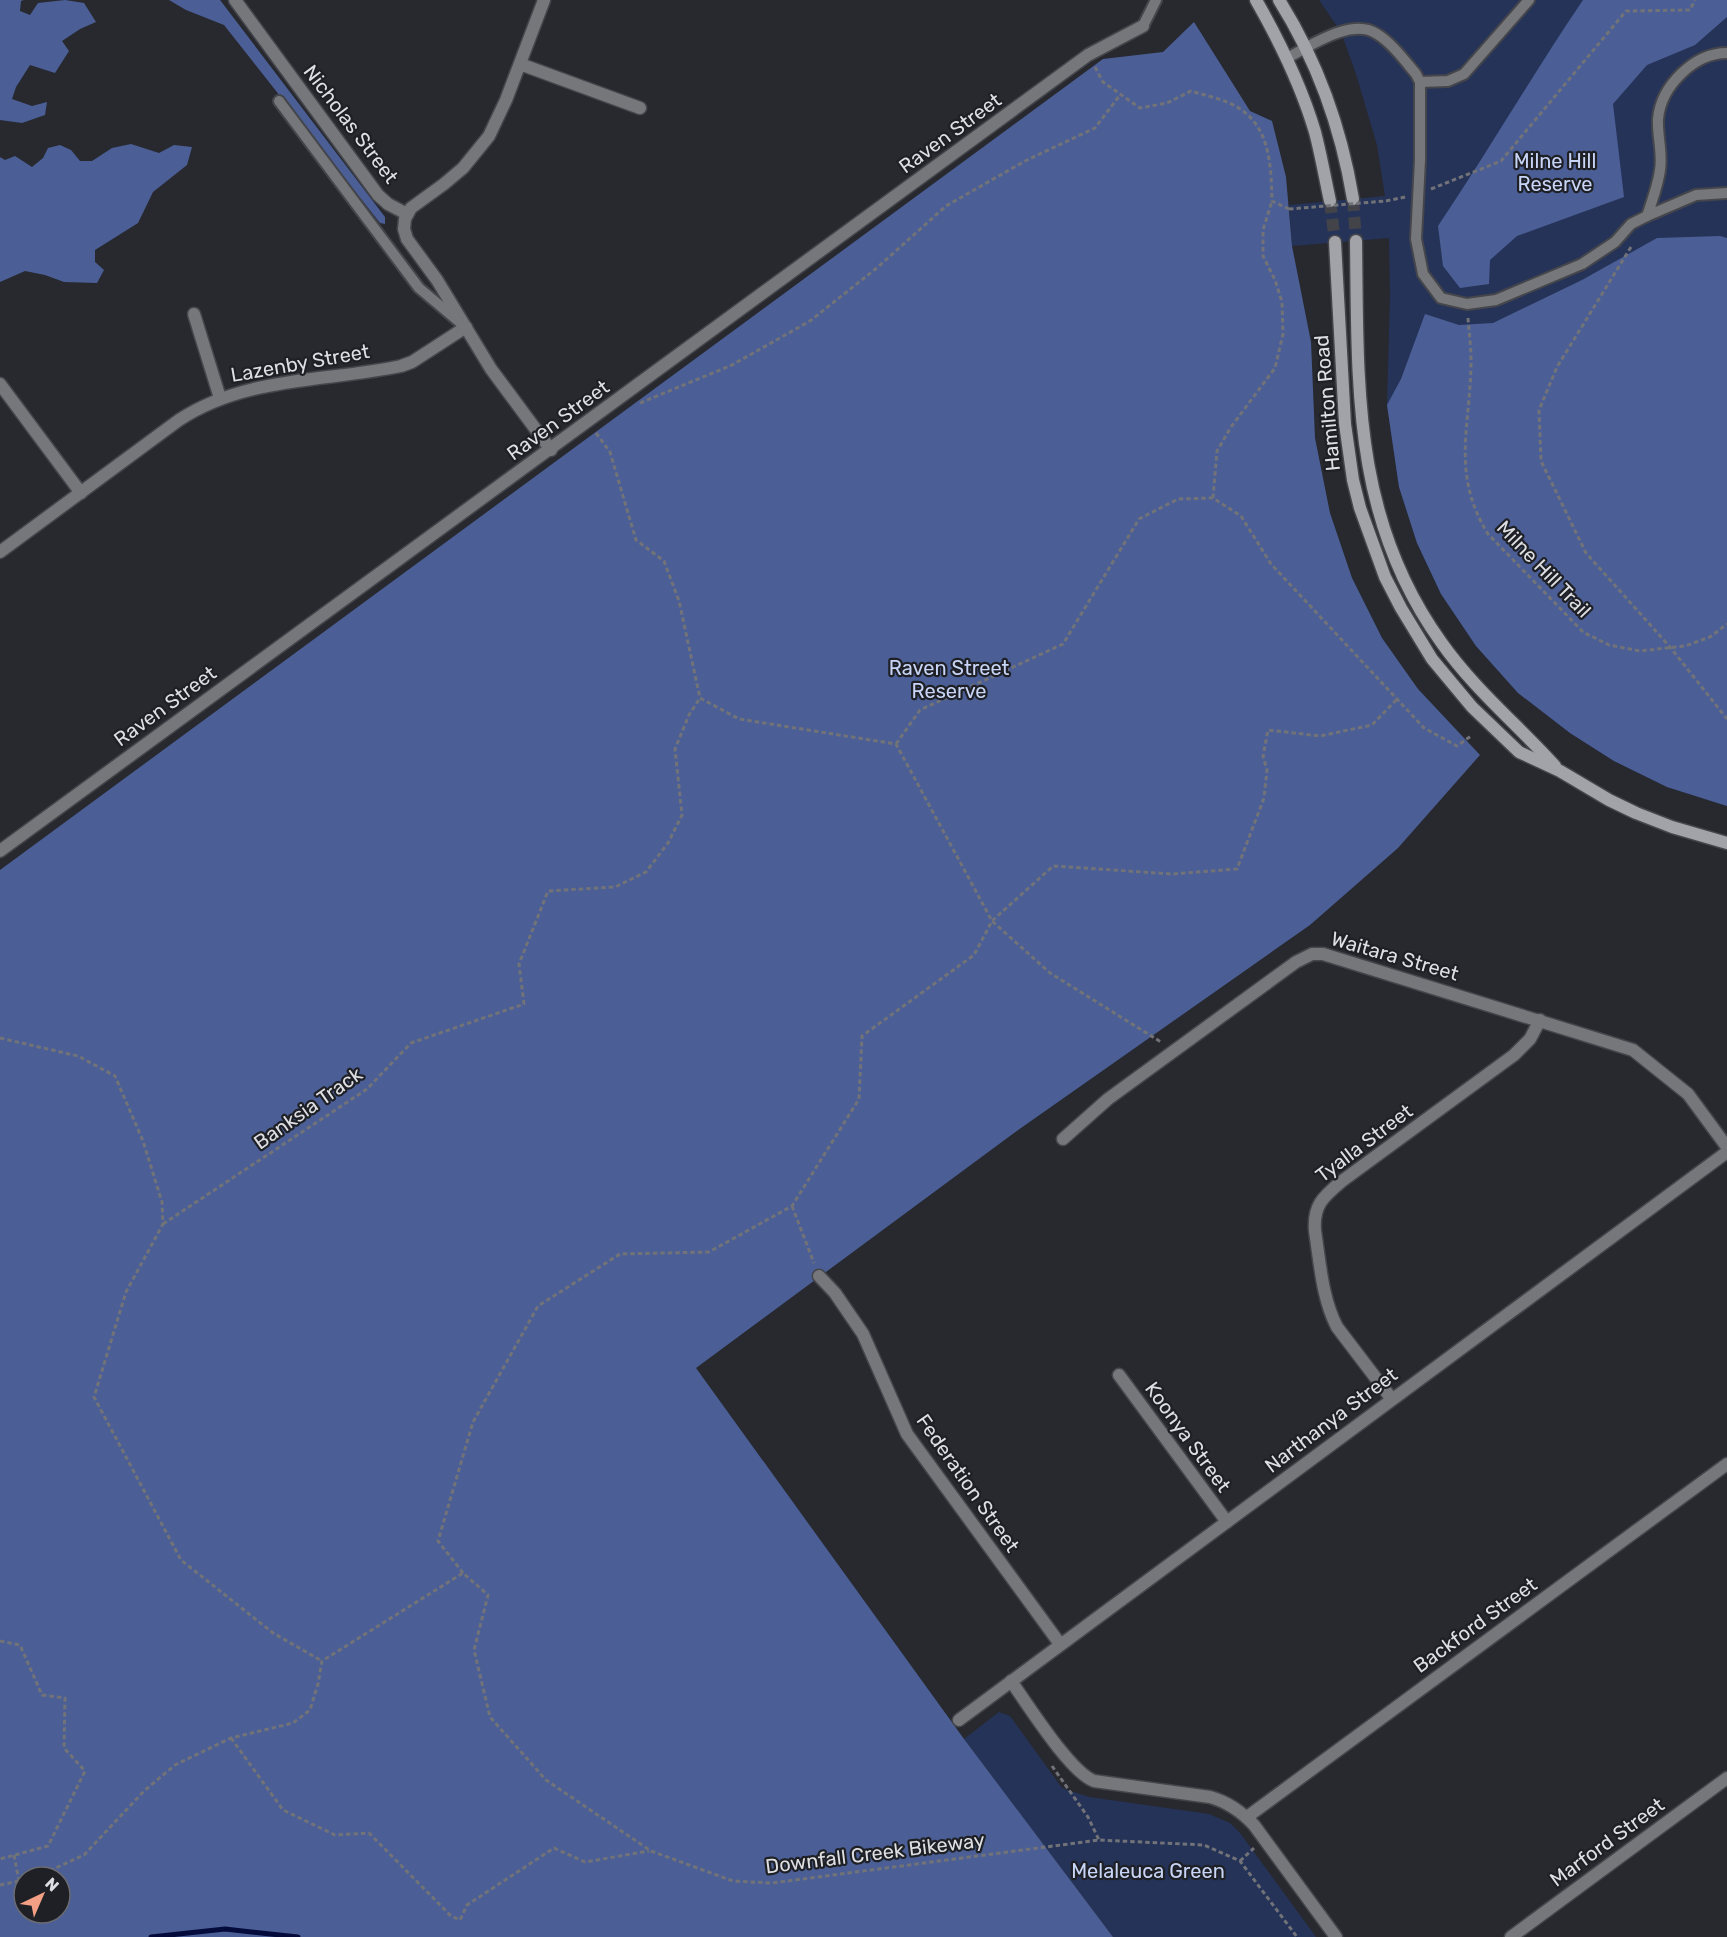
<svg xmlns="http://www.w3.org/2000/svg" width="1727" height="1937" viewBox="0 0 1727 1937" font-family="Rubik,sans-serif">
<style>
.green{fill:#263358}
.forest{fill:#4b5f96;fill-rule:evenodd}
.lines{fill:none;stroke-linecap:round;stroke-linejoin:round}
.stream{stroke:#050c3c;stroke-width:5}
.secondary-tunnel{stroke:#42444a;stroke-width:12;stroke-dasharray:12 6;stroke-linecap:butt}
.lane-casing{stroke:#44464c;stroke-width:14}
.street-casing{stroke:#44464c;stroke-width:15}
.secondary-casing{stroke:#44464c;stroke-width:15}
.path{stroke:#717378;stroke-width:3;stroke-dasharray:4.5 3;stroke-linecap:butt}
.lane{stroke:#76777a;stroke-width:10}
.street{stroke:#76777a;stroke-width:12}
.secondary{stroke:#a1a3a8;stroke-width:12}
.path-bridge{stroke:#717378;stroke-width:3;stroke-dasharray:4.5 3;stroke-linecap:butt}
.labels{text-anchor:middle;stroke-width:4.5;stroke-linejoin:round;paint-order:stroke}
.street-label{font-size:20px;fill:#dddfe3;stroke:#1e2025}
.park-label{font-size:20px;fill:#c8d5f7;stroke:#1e2025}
</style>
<rect width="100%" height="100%" fill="#27292f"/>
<g class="green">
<polygon points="1319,0 1727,0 1727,806 1667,787 1614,761 1570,733 1519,693 1476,646 1441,594 1417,543 1399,487 1387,405 1390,296 1389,238 1292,246 1289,205 1385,196 1377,145 1356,74 1341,32"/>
<polygon points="999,1712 1010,1716 1062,1788 1089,1797 1209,1814 1230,1823 1240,1833 1316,1937 1113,1937 964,1739"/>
</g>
<g class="forest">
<polygon points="0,0 24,0 21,1 20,11 30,15 38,3 65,0 84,3 96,22 80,29 62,41 69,51 55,73 30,65 16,87 12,99 32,106 47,102 45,115 22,123 0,120"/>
<polygon points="169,0 220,0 385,217 385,224 380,223 224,25 186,10"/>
<path d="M1583 0H1727V17L1695 45 1647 65 1613 104 1624 197 1517 236 1490 260 1489 284 1460 288 1443 266 1438 226C1488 151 1533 74 1583 0Z"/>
<path d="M1194 22 1250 111 1272 121 1286 177 1292 246 1311 342 1315 438 1330 513 1352 578 1382 638 1418 689 1480 755 1398 848 1310 925 1014 1133 696 1368 964 1739 1113 1937H0V870L1103 59 1163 52ZM24 1877H60V1913H24Z"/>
<polygon points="131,144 159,153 174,145 192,147 187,165 153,192 138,223 95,250 95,262 104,270 97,283 64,282 45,275 25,271 0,282 0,157 5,160 15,156 32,167 43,158 48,148 60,145 71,150 80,161 92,161 112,148"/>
<polygon points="1720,236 1727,238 1727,806 1667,787 1614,761 1570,733 1518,693 1476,646 1441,594 1417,543 1399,487 1387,405 1401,379 1425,314 1459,325 1493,323 1582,280 1657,238"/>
</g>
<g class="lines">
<polyline class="stream" points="151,1937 225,1929 298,1937"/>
<g class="secondary-tunnel">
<polyline points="1353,199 1356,241"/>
<polyline points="1330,201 1335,242"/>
</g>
<defs>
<g id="lane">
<polyline points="1143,26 1156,0"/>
<path d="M1727 53C1694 53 1661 86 1658 119 1657 136 1663 154 1660 170 1658 185 1652 201 1647 216L1696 195 1727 193"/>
<path d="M1287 58C1310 46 1352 17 1377 34 1392 43 1405 61 1416 74L1420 82V160L1416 239 1423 274 1441 298 1467 304 1496 300 1582 264 1615 242 1631 224 1647 216"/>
<polyline points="1420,82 1448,81 1464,74 1529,0"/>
<polyline points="279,101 419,288 463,325"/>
</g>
<g id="street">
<polyline points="235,0 378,195 388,204 407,214"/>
<polyline points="544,0 506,100 489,136 463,168 444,184 411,208 405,219 404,229 407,239 437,280 491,369 551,450"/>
<polyline points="520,64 640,108"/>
<polyline points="194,314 220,398"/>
<polyline points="0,384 81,493"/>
<path d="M0 552 179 420C246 376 326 382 401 366L412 362 466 327"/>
<polyline points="0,851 1088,55 1143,26"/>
<polyline points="1063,1139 1108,1099 1296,962 1312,954 1323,954 1633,1050 1688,1094 1727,1147"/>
<polyline points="819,1276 835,1293 863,1334 907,1434 1060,1644"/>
<polyline points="1119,1375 1227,1522"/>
<path d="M1391 1398 1337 1327C1322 1298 1320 1263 1315 1231 1313 1205 1323 1197 1342 1181L1514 1055 1530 1039 1540 1020"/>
<path d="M1011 1681C1028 1705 1070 1772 1094 1781L1210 1797C1228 1802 1241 1811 1254 1825L1336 1937"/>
<polyline points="959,1720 1727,1152"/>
<polyline points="1247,1817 1727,1464"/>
<polyline points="1511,1937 1727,1778"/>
</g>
<g id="secondary">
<path d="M1256 0C1280 42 1301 85 1315 132 1321 155 1325 178 1330 201"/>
<path d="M1279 0C1318 62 1341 127 1353 199"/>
<path d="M1356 241C1358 386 1352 518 1441 642 1474 689 1517 724 1555 766"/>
<polyline points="1335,242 1345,424 1353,480 1360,508 1385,577 1401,608 1432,659 1472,707 1519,752 1560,771 1609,800 1636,813 1672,827 1727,843"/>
</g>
</defs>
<use href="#lane" class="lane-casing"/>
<use href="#street" class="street-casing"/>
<use href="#secondary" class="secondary-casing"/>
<g class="path">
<path d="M1095 67 1103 82 1140 108 1167 103 1191 91C1207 96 1229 100 1243 111 1271 132 1271 169 1272 201L1289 209"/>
<polyline points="1431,189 1501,161 1626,11 1690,10 1695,0"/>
<polyline points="1386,201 1405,197"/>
<polyline points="1631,247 1557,367 1539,410 1541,461 1586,553 1670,647 1727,719"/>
<path d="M1468 318C1469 332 1471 346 1471 360 1471 426 1450 472 1488 534L1583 632 1609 645 1640 651 1685 646 1710 637 1727 624"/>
<polyline points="640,403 732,365 810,321 878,267 946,206 1025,161 1095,128 1120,95"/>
<polyline points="596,433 610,452 636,540 664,561 679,601 700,698 739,719 896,744 992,921 1050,973 1161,1042"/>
<polyline points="1213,498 1217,451 1231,427 1275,368 1283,334 1282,302 1275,280 1263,256 1263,230 1272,201"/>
<polyline points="896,744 920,710 1063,644 1139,519 1178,499 1213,498 1241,516 1271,564 1424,728 1457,746 1471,736"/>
<polyline points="0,1038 78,1056 115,1076 143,1141 162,1202 163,1224 126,1292 94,1397 181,1560 273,1633 322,1661"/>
<polyline points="792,1206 814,1263"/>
<polyline points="163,1224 367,1089 411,1043 524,1004 519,964 548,891 615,887 646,872 668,843 682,815 675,749 689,715 700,698"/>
<polyline points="463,1573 438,1541 473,1422 538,1306 620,1254 709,1252 792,1206 859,1099 862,1036 974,955 992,921 1053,866 1172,874 1237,869 1264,798 1267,770 1263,756 1268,730 1320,736 1372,725 1397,699"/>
<polyline points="0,1641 20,1645 42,1695 65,1698 64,1748 85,1771 48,1846 0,1859"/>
<polyline points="231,1738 283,1810 335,1835 369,1833 451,1916 460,1920 467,1905 554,1848 585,1862 649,1851"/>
<polyline points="1052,1766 1088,1817 1099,1840"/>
<polyline points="14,1855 19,1881"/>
<polyline points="1240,1861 1254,1848"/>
<polyline points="36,1877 84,1855 144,1791 175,1765 231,1738 293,1723 310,1710 318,1684 322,1661 463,1573 488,1595 474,1650 490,1717 546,1780 651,1851 733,1881 772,1883 1099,1840 1204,1845 1240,1861 1297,1937"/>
<polyline points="0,1885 24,1880"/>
</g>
<use href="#lane" class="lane"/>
<use href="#street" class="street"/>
<use href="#secondary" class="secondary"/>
<polyline class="path-bridge" points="1289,209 1386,201"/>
</g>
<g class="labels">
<g class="street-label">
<text transform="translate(351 124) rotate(53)" y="7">Nicholas Street</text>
<text transform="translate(950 133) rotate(-36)" y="7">Raven Street</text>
<text transform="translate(300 363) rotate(-10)" y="7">Lazenby Street</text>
<text transform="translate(1327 403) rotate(-95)" y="7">Hamilton Road</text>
<text transform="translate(558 420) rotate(-36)" y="7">Raven Street</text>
<text transform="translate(1544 569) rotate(46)" y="7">Milne Hill Trail</text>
<text transform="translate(165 706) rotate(-36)" y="7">Raven Street</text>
<text transform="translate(1395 956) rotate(16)" y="7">Waitara Street</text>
<text transform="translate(308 1108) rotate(-35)" y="7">Banksia Track</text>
<text transform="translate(1364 1143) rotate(-37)" y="7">Tyalla Street</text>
<text transform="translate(1331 1420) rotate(-37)" y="7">Narthanya Street</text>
<text transform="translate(1188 1437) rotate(54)" y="7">Koonya Street</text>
<text transform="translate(968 1483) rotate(55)" y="7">Federation Street</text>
<text transform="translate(1475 1625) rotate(-36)" y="7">Backford Street</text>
<text transform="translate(1607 1842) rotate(-36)" y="7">Marford Street</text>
<text transform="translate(875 1853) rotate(-7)" y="7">Downfall Creek Bikeway</text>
</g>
<g class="park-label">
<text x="1555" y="168">Milne Hill<tspan x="1555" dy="23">Reserve</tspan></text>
<text x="949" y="675">Raven Street<tspan x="949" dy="23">Reserve</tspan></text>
<text x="1148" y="1878">Melaleuca Green</text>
</g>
</g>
<g transform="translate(42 1895) rotate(44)"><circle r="28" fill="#1e2025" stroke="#6a6c71" stroke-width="1.5"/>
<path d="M0-4.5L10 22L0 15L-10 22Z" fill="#f39f85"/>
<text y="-9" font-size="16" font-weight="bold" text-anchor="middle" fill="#dddfe3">N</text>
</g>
</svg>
